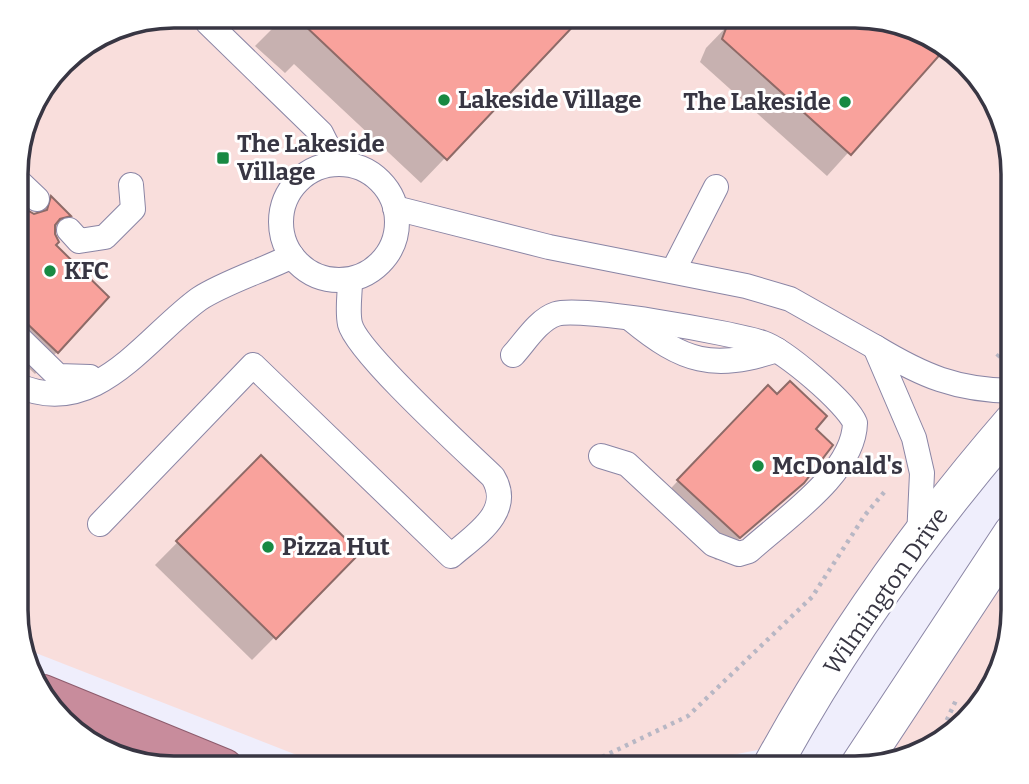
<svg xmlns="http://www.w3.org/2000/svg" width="1029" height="784" viewBox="0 0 1029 784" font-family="Bitter,serif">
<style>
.commercial{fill:#f9dedc}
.shadow{fill:#0003}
.building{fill:#f9a29c;stroke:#8e6a67;stroke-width:2}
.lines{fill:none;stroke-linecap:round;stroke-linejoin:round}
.service-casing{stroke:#8a85a5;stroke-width:26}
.tertiary-casing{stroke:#8a85a5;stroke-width:40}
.trunk-casing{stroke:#8d5c6d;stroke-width:40}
.path{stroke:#b8b7c4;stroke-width:4.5;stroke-dasharray:3.5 5;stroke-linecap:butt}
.service{stroke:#fff;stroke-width:24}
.tertiary{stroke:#fff;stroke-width:38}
.trunk{stroke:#c88c9c;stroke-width:38}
.poi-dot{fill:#188942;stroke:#fff;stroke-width:2.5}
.labels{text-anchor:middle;stroke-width:6;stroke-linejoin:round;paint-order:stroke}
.poi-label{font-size:24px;font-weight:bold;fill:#383643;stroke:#fff;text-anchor:start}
.street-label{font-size:24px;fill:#383643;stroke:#fff}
.rim{fill:none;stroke:#383643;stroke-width:3.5}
</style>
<rect width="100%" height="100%" fill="#efeefc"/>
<g class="commercial">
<polygon points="865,16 959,55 997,104 1013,173 1013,422 784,745 665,768 330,768 23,648 16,621 17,153 37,95 70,55 122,24"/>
<polygon points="1013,533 1013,621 974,714 925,752 858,768"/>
</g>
<g class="shadow">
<polygon points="865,16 943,48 827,176 700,62 706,48 735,18"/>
<polygon points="578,19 421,183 294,64 285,73 255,46 278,23"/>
<polygon points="51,199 69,216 53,231 57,352 35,374 17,357 17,211 23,217 35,215"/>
<polygon points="745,410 803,482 716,560 656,504"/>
<polygon points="261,458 358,553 252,660 155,565"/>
</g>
<g class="building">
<polygon points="865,16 945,49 851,155 722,39 730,18"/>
<polygon points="564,19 580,19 447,160 301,22"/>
<polygon points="51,196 71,216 60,219 55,225 55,234 59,242 56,245 109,297 58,353 17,314 17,221 27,210 34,214 47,210"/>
<polygon points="790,381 827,416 816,429 833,445 804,483 740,538 677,480 768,385 777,394"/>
<polygon points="261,455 360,553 276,639 176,541"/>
</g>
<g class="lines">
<defs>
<g id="service">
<polyline points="208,23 321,133 336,163"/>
<circle cx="339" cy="222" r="58"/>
<polyline points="17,180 37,199"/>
<polyline points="395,208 549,247 746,286 790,299 875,347"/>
<polyline points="69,230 79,241 105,237 133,209 131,185"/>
<polyline points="673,271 716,187"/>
<path d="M632 320C683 362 713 371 777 350"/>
<polyline points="17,336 58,376 90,377"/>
<path d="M513 355C525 342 538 320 556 314 581 306 733 333 763 343 784 350 847 403 855 423 854 473 784 519 749 551L739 554 713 544 627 464 601 456"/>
<path d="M17 385C95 421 145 338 199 299 223 283 264 270 292 256"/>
<path d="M100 524 253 365 451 556C475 535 514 512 493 477 466 451 357 352 350 324 347 311 350 294 350 281"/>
<path d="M919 538 922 473 914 438 875 347C923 376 956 390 1013 391"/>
</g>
<g id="tertiary">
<path d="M771 768C838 645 921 528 1013 422"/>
<polyline points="858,768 1013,533"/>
</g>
<polyline id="trunk" points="43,694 224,768"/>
</defs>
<use href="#service" class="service-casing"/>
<use href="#tertiary" class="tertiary-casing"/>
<use href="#trunk" class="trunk-casing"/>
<g class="path">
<polyline points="997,357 1013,339"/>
<polyline points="945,737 946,722 957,698"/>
<polyline points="579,768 688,716 812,597 865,515 886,490"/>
</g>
<use href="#service" class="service"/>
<use href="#tertiary" class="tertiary"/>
<use href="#trunk" class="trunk"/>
</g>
<g class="poi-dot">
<circle cx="444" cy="100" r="7"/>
<circle cx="845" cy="102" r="7"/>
<rect x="216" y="151" width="14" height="14" rx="3.5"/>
<circle cx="50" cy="271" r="7"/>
<circle cx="758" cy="466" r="7"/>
<circle cx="268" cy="547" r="7"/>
</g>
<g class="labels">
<g class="poi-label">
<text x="458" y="108">Lakeside Village</text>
<text x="831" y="110" text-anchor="end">The Lakeside</text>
<text x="237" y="152">The Lakeside<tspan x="237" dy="28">Village</tspan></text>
<text x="64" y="279">KFC</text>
<text x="772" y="474">McDonald's</text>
<text x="282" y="555">Pizza Hut</text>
</g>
<g class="street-label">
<text transform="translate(886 591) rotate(-55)" y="8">Wilmington Drive</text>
</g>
</g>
<path d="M0 0H1029V784H0ZM174 28H855A146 146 0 0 1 1001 174V610A146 146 0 0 1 855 756H174A146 146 0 0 1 28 610V174A146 146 0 0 1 174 28Z" fill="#fff" fill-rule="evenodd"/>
<path class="rim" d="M174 28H855A146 146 0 0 1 1001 174V610A146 146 0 0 1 855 756H174A146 146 0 0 1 28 610V174A146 146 0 0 1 174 28Z"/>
</svg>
